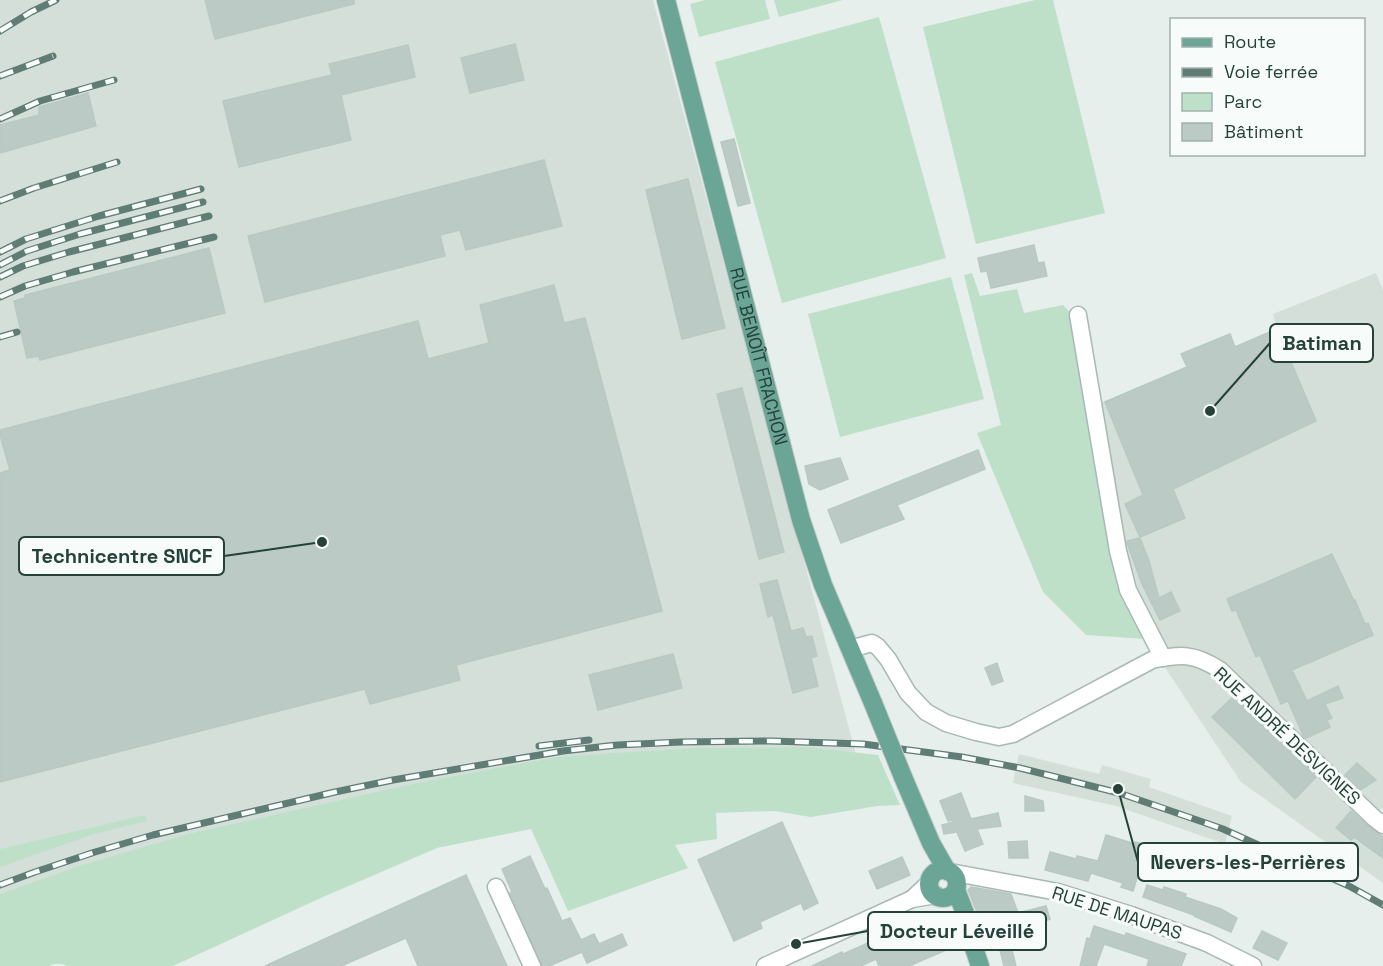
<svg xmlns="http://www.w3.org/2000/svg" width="1383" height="966" viewBox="0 0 1383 966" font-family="'Space Grotesk',sans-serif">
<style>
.built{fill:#d4dfda}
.green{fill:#bfe0c8}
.building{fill:#bbcac4;stroke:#b8c9c2;stroke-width:1.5}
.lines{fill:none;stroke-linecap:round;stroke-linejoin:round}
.minor-casing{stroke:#a8b8b2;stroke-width:19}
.major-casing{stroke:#c2cac8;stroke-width:20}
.minor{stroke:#fff;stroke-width:16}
.major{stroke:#6aa596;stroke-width:18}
.rail-casing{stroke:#5f7d75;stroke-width:7}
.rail{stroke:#f7fbf9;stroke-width:4.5;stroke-dasharray:14;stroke-linecap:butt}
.major-bridge-casing{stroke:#c2cac8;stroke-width:20;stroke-linecap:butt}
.major-bridge{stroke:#6aa596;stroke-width:18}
.labels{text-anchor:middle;stroke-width:6;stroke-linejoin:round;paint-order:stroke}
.street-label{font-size:18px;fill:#24423a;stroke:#f7fbf9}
.leader{fill:none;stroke:#24423a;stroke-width:2}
.callout-dot{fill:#24423a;stroke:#f7fbf9;stroke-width:2}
.callout{fill:#f7fbf9;stroke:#24423a;stroke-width:2}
.callout-label{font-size:20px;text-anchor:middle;font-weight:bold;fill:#24423a}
</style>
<rect width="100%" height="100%" fill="#e6efeb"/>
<g class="built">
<polygon points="0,0 653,0 861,773 652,770 0,950"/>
<polygon points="1376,273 1383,290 1383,808 1363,820 1383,837 1383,883 1241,782 1146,639 1112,561 1086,409 1277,329 1273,314"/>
<polygon points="1019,754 1099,774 1102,765 1151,779 1149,787 1232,816 1225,844 1116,806 1013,783"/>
</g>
<g class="green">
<polygon points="705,0 765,0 770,19 699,37 690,4"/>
<polygon points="774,0 843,0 779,17"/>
<polygon points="1035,0 1053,0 1105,213 976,244 923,27"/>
<polygon points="879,17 946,258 782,303 715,62"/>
<polygon points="972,273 980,296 1017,289 1024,313 1063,305 1070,312 1112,561 1146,639 1086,635 1043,592 977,433 1001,425 964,275"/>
<polygon points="951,277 984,399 840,437 808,314"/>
<path d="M806 747 878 755 900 805 877 806 811 817 775 811 716 813 717 839 675 845 688 868 568 911 531 829 437 848 323 897 173 966H67C61 963 55 963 49 966H0V894L82 865 188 834 422 782 558 757 691 748Z"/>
<polygon points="145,815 147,821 94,834 0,867 0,849"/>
</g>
<g class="building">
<polygon points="205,0 354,0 354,4 215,39"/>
<polygon points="515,44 524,80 470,93 461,58"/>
<polygon points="408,45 415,77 341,95 351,140 239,167 223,101 332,75 329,64"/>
<polygon points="88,93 96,126 0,153 0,125 39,115 39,107"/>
<polygon points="734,139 750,203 738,206 721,142"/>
<polygon points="544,160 562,226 466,250 460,230 440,235 445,256 265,302 248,236"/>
<polygon points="688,179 725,328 682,339 646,190"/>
<polygon points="1034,245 1038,263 1044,262 1047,276 991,288 987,271 981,272 978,258"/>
<polygon points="209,248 225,313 40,360 39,356 27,358 14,301 25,298 25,295"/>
<polygon points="554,285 564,323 585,318 662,611 456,665 460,680 370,704 365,689 0,782 0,473 10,470 0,435 0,430 418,321 428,359 489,343 480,305"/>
<polygon points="1277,329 1316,421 1173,489 1185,518 1140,537 1125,504 1143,495 1105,402 1187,367 1181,354 1230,334 1235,347"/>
<polygon points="742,388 784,552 759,559 717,394"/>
<polygon points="978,450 985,469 897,505 904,519 841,543 828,510"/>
<polygon points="840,458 848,479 820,490 809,484 805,466"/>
<polygon points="1140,538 1149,561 1159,598 1171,592 1180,611 1160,620 1142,584 1127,543 1127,541"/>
<polygon points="1332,554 1354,601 1355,600 1365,624 1368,623 1373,635 1292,670 1307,701 1338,686 1343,698 1325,704 1332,718 1327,720 1330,727 1306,738 1303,735 1288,701 1281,704 1260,655 1256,657 1236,610 1232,611 1227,599"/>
<polygon points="777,580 791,631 803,628 806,637 812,636 817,656 811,658 818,686 793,693 773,615 768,617 760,584"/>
<polygon points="673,654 682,688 598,710 589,675"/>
<polygon points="997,663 1003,681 992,685 985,668"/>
<polygon points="1233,697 1316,777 1295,799 1212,717"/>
<polygon points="1357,763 1376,780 1360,790 1345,775"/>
<polygon points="961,793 971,819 998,813 1001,826 977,829 983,844 965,851 957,832 944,834 942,825 953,822 952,820 948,821 940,801"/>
<polygon points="1025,796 1043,801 1044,811 1025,811"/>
<polygon points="1351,811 1368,826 1383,837 1383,858 1354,837 1351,840 1336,828"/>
<polygon points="782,822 818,903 804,910 801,903 760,922 762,928 734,941 698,860"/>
<polygon points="1106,835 1135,844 1135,842 1147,845 1133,891 1121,887 1123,883 1091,873 1088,881 1045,870 1050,852 1076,859 1077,856 1098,861"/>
<polygon points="1027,841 1028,858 1009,858 1008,842"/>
<polygon points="530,856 545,889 547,888 562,921 570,918 581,940 594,934 599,944 622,934 627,945 587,963 582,952 549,966 542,966 510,893 512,892 502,869"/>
<polygon points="902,857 910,875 877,889 869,871"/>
<polygon points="466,875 507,966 418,966 406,938 341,966 265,966"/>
<polygon points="1147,885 1163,890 1164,887 1186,894 1185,897 1221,909 1237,918 1231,932 1194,916 1194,915 1143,897"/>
<polygon points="971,887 1011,894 1018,913 1046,906 1050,919 1043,922 1043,924 1006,926 1016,966 1004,966 994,926 983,927 968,890"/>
<polygon points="932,915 946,950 909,966 879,966 876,959 861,966 812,966 842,952 843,954"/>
<polygon points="1094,926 1125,936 1126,933 1186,954 1181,966 1147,966 1149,959 1104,944 1096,966 1080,966 1087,938 1090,939"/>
<polygon points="1262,931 1287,943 1278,960 1253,948"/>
</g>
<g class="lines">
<defs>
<g id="minor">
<polyline points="1078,315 1118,551 1128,590 1163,658"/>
<path d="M850 649 872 643 878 647 888 659 908 693 926 712 946 723 976 732 999 737 1013 734 1152 660C1181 654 1194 653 1220 670L1374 818 1383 825"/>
<polyline points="950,872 1058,892 1131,915 1207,943 1253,966"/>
<polyline points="496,887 532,966"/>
<polyline points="912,899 930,882"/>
<polyline points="765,966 912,899 936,895"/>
</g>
<g id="major">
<path id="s1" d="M666 0 801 520 823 585 873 703"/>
<polyline points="903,777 931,843 947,871"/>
<circle cx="943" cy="884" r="14"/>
<polyline points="956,890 970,926 974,948 980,966"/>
</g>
</defs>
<use href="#minor" class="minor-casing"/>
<use href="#major" class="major-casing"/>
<use href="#minor" class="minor"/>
<use href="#major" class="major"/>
<defs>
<g id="rail">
<polyline points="0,31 31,12 56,0"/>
<polyline points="0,76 53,56"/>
<polyline points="0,119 40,101 114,80"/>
<polyline points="0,201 34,188 117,162"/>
<polyline points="0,252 26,239 99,216 201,189"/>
<polyline points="0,265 27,251 80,234 203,202"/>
<polyline points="0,277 23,266 69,252 209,216"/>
<polyline points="0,297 25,286 73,272 214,237"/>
<polyline points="0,337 17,332"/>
<polyline points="539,746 589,740"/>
<polyline points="0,885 35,872 95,852 153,835 335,792 393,780 563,751 617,745 681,742 771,741 863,744 962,757 1020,768 1119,793 1223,829 1349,886 1383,905"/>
</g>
</defs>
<use href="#rail" class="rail-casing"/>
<use href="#rail" class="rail"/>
<defs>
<polyline id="major-bridge" points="873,703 903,777"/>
</defs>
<use href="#major-bridge" class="major-bridge-casing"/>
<use href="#major-bridge" class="major-bridge"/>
</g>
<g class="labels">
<g class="street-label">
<text dy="6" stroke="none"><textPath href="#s1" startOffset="368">RUE BENOÎT FRACHON</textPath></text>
<text transform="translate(1287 736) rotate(43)" y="6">RUE ANDRÉ DESVIGNES</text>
<text transform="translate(1117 913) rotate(18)" y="6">RUE DE MAUPAS</text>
</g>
</g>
<path class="leader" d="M1210 411L1270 343M322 542L224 556M1118 789L1138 862M796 944L868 931"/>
<g class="callout-dot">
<circle cx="1210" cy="411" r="6"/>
<circle cx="322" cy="542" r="6"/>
<circle cx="1118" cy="789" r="6"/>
<circle cx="796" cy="944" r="6"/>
</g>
<g class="callout">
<rect x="1270" y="324" width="103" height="38" rx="6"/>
<rect x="19" y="537" width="205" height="38" rx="6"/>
<rect x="1138" y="843" width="220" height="38" rx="6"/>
<rect x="868" y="912" width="178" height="38" rx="6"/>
</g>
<g class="callout-label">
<text x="1322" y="350">Batiman</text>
<text x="122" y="563">Technicentre SNCF</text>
<text x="1248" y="869">Nevers-les-Perrières</text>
<text x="957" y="938">Docteur Léveillé</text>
</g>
<rect x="1170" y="18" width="195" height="138" fill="#f7fbf9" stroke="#a3b1ad" stroke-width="1.5"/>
<rect x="1182" y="38" width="30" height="9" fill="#6aa596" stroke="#a3b1ad" stroke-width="1.5"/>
<text x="1224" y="48" font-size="18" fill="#24423a">Route</text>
<rect x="1182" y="68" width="30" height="9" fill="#5f7d75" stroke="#a3b1ad" stroke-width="1.5"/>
<text x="1224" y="78" font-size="18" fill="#24423a">Voie ferrée</text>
<rect x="1182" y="93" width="30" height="18" fill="#bfe0c8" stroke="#a3b1ad" stroke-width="1.5"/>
<text x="1224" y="108" font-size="18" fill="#24423a">Parc</text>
<rect x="1182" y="123" width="30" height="18" fill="#bbcac4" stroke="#a3b1ad" stroke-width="1.5"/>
<text x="1224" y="138" font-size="18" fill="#24423a">Bâtiment</text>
</svg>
